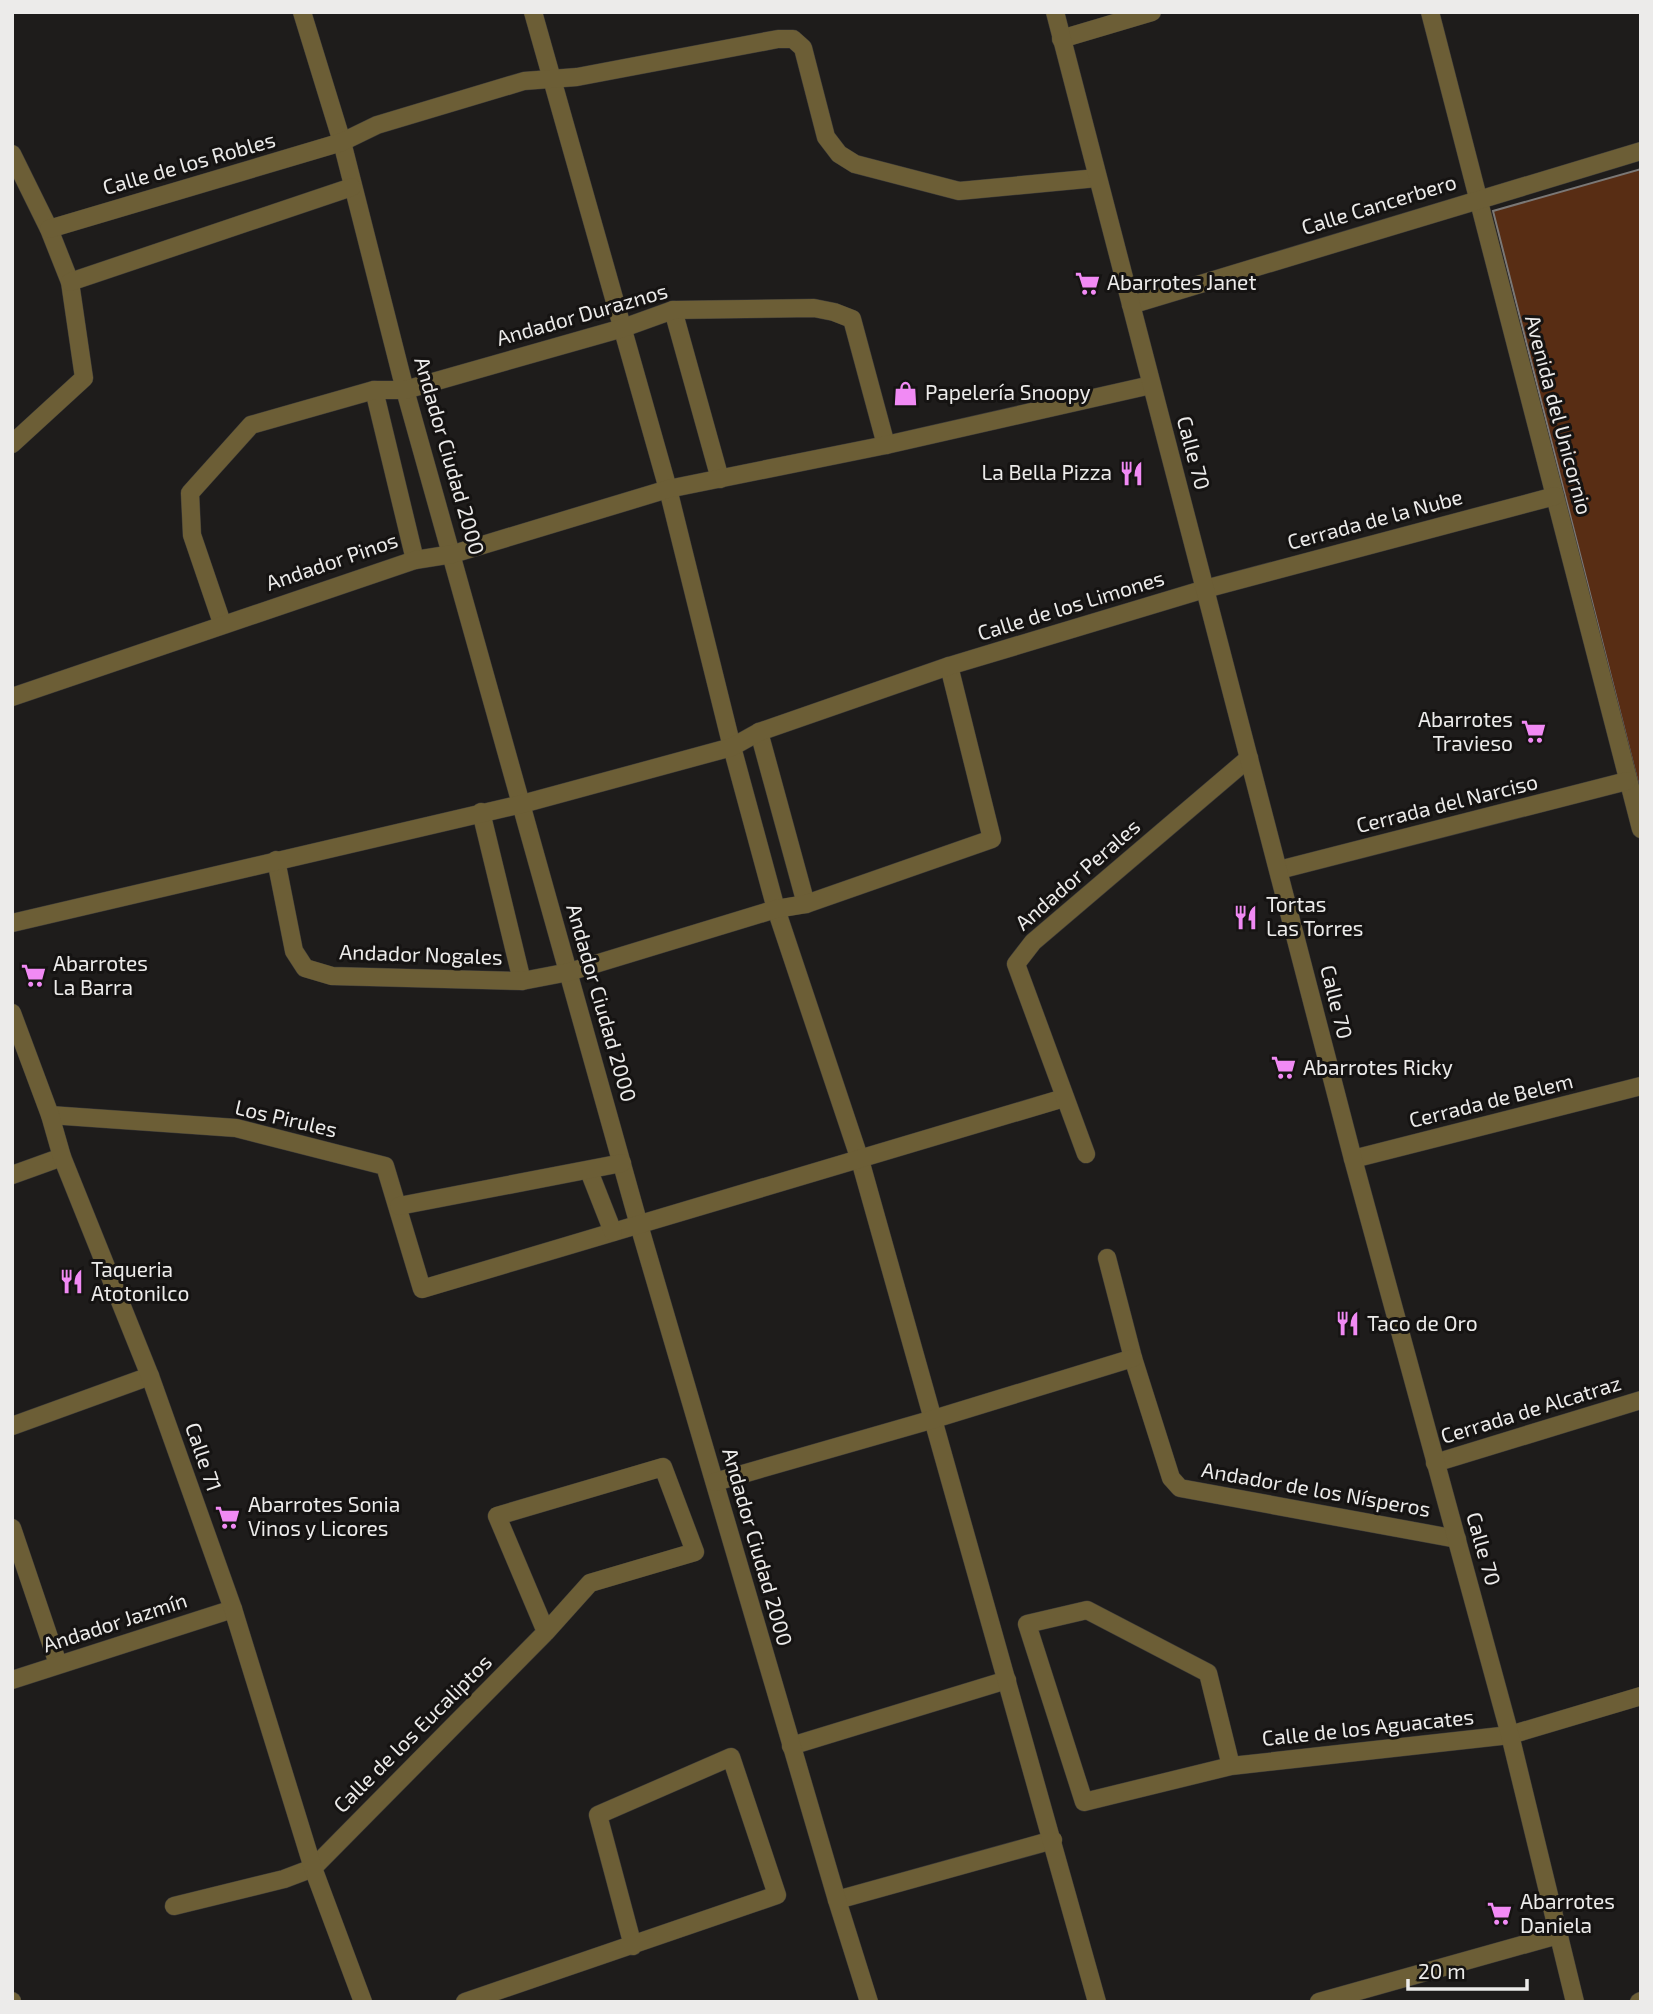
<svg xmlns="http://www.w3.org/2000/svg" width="1653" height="2014" viewBox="0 0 1653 2014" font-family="'Exo 2',sans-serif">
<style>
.building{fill:#582d14;stroke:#7b7876;stroke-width:2}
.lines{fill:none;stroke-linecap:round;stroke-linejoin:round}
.pedestrian-casing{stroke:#3b3938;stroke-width:19}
.minor-casing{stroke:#3b3938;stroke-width:19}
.tertiary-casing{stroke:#3b3938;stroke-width:19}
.pedestrian{stroke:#6c5e36;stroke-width:18}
.minor{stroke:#6c5e36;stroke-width:18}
.tertiary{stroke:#6c5e36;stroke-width:18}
.labels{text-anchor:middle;stroke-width:6;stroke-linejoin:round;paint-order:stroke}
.street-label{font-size:21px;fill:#ecebea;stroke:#151312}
.poi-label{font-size:21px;fill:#ecebea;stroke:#151312;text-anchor:start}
</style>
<rect width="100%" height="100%" fill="#1e1c1b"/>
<polygon class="building" points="1641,169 1641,795 1493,211"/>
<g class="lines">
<defs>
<g id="pedestrian">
<polyline points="791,1746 1007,1680"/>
<polyline points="837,1900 1053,1840"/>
</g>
<g id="minor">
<polyline points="302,12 342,142 405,390 639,1225 837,1900 869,2002"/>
<polyline points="533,12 668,489 732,747 776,909 860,1160 1097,2002"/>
<polyline points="1430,12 1641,829"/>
<polyline points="1061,39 1152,12"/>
<polyline points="12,154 49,229 70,282 84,378 12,444"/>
<polyline points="49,229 342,142 377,125 524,81 577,77 778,39 793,39 803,48 826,137 839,154 855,164 959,191 1097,178"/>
<polyline points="70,282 352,187"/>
<polyline points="1131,305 1641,151"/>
<polyline points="673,310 720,479"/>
<polyline points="374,390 415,560"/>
<polyline points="222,623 192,535 190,493 251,425 374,390 405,390 623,328 673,310 814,308 834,312 852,319 886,445"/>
<polyline points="12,697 415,560 453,554 668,489 886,445 1151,385"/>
<polyline points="759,732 806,904"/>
<polyline points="481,812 522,981"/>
<polyline points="276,860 294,951 305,968 332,976 522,981 569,972 776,909 806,904 992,839 949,666"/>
<polyline points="1279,870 1627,781"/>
<polyline points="12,923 522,804 732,747 759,732 949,666 1205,589 1555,496"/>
<polyline points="50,1115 236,1128 385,1166 422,1289 1064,1098"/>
<polyline points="1086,1154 1016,964 1033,942 1249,758"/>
<polyline points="1353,1159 1641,1086"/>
<polyline points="589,1171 613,1232"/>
<polyline points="12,1175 62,1157"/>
<polyline points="399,1206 622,1163"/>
<polyline points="1107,1258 1133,1358 1171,1478 1180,1488 1457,1539"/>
<polyline points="12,1426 150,1376"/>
<polyline points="1435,1463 1641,1400"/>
<polyline points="715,1482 934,1419 1133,1358"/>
<polyline points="12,1528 58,1664"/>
<polyline points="12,1680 233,1609"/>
<polyline points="1231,1766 1208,1673 1087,1610 1027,1624 1084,1802 1231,1766 1510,1735 1641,1696"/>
<polyline points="174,1906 284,1879 313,1868 546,1632 590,1583 695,1552 663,1467 497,1516 546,1632"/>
<polyline points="12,2001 12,2002"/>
<polyline points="465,2002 777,1895 731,1757 598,1815 633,1946"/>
<polyline points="1319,2002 1558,1935"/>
<polyline points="1639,2002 1641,2001"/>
</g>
<g id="tertiary">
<polyline points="1055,12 1353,1159 1510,1735 1575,2002"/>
<polyline points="12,1013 50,1115 62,1157 150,1376 233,1609 313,1868 363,2002"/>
</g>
</defs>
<use href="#pedestrian" class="pedestrian-casing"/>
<use href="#minor" class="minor-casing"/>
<use href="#tertiary" class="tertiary-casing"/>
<use href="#pedestrian" class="pedestrian"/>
<use href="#minor" class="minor"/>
<use href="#tertiary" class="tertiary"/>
</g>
<defs>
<symbol id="supermarket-bare" viewBox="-9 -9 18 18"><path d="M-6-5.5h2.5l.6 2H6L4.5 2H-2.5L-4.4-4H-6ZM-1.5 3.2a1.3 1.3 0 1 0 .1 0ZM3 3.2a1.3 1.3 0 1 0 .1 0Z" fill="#f18af4" stroke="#151312" stroke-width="2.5" paint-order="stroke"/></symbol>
<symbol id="shop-bare" viewBox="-9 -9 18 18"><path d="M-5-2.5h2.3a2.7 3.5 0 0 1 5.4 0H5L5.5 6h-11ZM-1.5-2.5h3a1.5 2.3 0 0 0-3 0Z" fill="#f18af4" stroke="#151312" stroke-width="2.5" paint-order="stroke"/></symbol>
<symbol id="restaurant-bare" viewBox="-9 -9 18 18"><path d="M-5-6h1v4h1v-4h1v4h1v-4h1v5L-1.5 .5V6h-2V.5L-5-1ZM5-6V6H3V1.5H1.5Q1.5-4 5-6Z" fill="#f18af4" stroke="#151312" stroke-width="2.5" paint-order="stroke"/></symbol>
</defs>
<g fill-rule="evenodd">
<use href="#supermarket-bare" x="1070" y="266" width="35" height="35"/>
<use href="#shop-bare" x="888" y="376" width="35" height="35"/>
<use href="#restaurant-bare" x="1114" y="456" width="35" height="35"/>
<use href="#supermarket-bare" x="1516" y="714" width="35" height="35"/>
<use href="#restaurant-bare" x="1228" y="900" width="35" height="35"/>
<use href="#supermarket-bare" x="16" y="958" width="35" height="35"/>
<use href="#supermarket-bare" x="1266" y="1050" width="35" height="35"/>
<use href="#restaurant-bare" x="54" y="1264" width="35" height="35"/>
<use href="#restaurant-bare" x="1330" y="1306" width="35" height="35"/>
<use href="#supermarket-bare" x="210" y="1500" width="35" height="35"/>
<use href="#supermarket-bare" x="1482" y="1896" width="35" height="35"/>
</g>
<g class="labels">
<g class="street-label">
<text transform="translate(189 164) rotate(-16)" y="7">Calle de los Robles</text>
<text transform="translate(1379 205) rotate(-17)" y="7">Calle Cancerbero</text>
<text transform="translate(582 315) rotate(-16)" y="7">Andador Duraznos</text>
<text transform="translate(1558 415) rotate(75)" y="7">Avenida del Unicornio</text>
<text transform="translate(1193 453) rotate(75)" y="7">Calle 70</text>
<text transform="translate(449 456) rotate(74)" y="7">Andador Ciudad 2000</text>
<text transform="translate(1375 520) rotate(-15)" y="7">Cerrada de la Nube</text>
<text transform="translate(332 562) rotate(-19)" y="7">Andador Pinos</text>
<text transform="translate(1071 606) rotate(-17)" y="7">Calle de los Limones</text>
<text transform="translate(1447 804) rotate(-14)" y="7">Cerrada del Narciso</text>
<text transform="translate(1078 875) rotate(-41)" y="7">Andador Perales</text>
<text transform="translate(421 955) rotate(2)" y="7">Andador Nogales</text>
<text transform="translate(1336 1002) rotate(76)" y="7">Calle 70</text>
<text transform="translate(601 1003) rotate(74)" y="7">Andador Ciudad 2000</text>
<text transform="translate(1491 1101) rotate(-14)" y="7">Cerrada de Belem</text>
<text transform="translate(286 1119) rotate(13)" y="7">Los Pirules</text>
<text transform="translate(1531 1410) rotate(-17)" y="7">Cerrada de Alcatraz</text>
<text transform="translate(203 1457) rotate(71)" y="7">Calle 71</text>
<text transform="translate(1316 1490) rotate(10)" y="7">Andador de los Nísperos</text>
<text transform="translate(757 1547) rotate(74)" y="7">Andador Ciudad 2000</text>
<text transform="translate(1483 1549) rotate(74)" y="7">Calle 70</text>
<text transform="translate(115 1623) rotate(-18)" y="7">Andador Jazmín</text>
<text transform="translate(1368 1728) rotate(-6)" y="7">Calle de los Aguacates</text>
<text transform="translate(413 1734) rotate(-45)" y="7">Calle de los Eucaliptos</text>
</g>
<g class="poi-label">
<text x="1107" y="290">Abarrotes Janet</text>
<text x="925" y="400">Papelería Snoopy</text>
<text x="1112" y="480" text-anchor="end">La Bella Pizza</text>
<text x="1513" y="727" text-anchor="end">Abarrotes<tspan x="1513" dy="24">Travieso</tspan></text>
<text x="1266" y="912">Tortas<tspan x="1266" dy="24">Las Torres</tspan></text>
<text x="53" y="971">Abarrotes<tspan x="53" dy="24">La Barra</tspan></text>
<text x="1303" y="1075">Abarrotes Ricky</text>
<text x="91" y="1277">Taqueria<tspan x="91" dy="24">Atotonilco</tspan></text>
<text x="1367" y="1331">Taco de Oro</text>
<text x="248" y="1512">Abarrotes Sonia<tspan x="248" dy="24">Vinos y Licores</tspan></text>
<text x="1520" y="1909">Abarrotes<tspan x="1520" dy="24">Daniela</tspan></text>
</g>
</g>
<rect width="1653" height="2014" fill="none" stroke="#ecebea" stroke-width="28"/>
<path d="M1408 1979v10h119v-10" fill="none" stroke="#ecebea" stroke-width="3.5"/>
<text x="1418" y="1979" font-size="21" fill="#ecebea" stroke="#151312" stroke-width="5" paint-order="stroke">20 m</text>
</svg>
